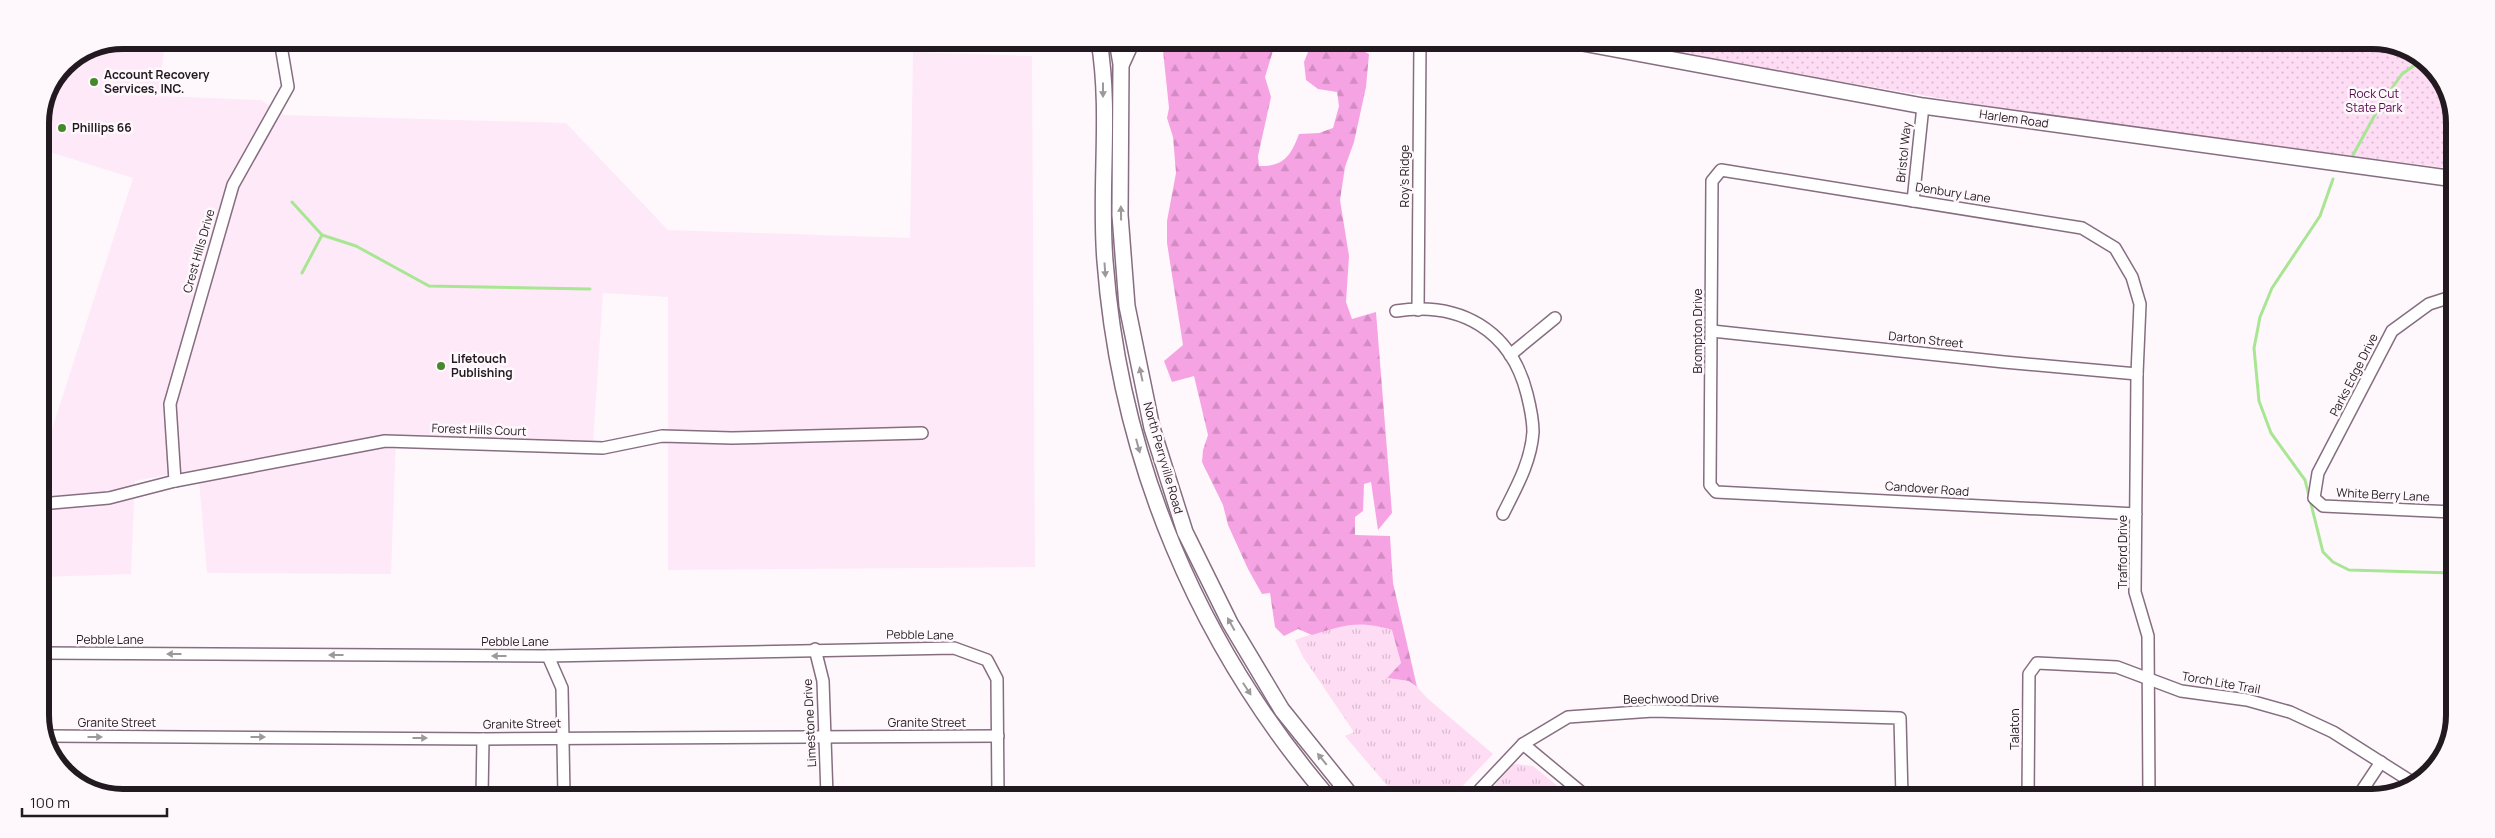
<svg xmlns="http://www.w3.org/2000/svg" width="2495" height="838" viewBox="0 0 2495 838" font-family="Manrope,sans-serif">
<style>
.built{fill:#fee9f9}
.grass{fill:url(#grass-tufts)}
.forest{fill:url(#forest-firs)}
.park{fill:url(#park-dots)}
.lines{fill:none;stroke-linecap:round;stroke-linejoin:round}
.stream{stroke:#a8e694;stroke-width:3}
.street-casing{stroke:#866d80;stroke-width:14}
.secondary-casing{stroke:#866d80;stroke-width:18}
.street{stroke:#fff;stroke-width:11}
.secondary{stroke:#fff;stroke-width:15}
.oneway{fill:#9c989b}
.poi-dot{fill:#46892c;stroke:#fef8fc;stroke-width:2}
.labels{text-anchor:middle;stroke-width:5;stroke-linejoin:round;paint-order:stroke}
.poi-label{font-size:12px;font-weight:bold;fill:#231920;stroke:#fef8fc;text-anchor:start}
.park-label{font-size:12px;fill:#530a49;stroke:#fef8fc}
.street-label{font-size:12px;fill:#231920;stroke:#fef8fc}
.rim{fill:none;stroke:#231920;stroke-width:6}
</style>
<defs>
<pattern id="grass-tufts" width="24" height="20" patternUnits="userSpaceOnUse" patternTransform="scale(1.25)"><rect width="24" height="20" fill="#fddcf4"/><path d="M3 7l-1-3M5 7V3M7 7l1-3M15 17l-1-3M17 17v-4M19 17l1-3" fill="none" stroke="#d9bcd1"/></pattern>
<pattern id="forest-firs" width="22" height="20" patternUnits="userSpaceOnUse" patternTransform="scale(1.25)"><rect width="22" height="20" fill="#f6a3e4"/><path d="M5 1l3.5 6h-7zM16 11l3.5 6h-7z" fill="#d38cc3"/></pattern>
<pattern id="park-dots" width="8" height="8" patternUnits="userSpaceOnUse" patternTransform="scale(1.25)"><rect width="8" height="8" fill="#fddcf4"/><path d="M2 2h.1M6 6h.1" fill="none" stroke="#d9bcd1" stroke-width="1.8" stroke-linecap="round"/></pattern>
</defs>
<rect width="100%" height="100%" fill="#fef8fc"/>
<polygon class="built" points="123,40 165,40 159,96 261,100 285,115 566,123 668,230 910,238 913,52 1032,56 1035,567 668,570 668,297 603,293 593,443 396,437 391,574 207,573 198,469 135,481 131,574 40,577 40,495 51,494 50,435 133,178 40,149 40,123 46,91 64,64"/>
<g class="grass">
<polygon points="1351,620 1393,630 1401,664 1387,678 1409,681 1417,687 1427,698 1493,754 1452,797 1397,797 1345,736 1354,732 1303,657 1295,640"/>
<polygon points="1517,764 1533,766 1571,797 1485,797 1512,765"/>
</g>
<path class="forest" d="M1162 41H1276L1265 77 1271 97 1258 156 1259 166C1284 167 1291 155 1299 134L1319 133 1333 128 1339 106 1337 92 1318 89 1306 80 1304 62 1312 42H1346L1369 54 1366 87 1354 142 1345 167 1340 200 1349 256 1346 302 1352 319 1376 312 1392 513 1378 530 1371 482 1364 484 1363 511 1355 517V535L1390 536 1393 583 1417 687 1409 681 1387 678 1401 663 1392 630C1357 620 1345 625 1312 635L1298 629 1284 636 1275 627 1270 593 1262 594 1248 569 1228 525 1223 505 1202 462 1203 450 1208 435 1194 376 1172 382 1164 361 1183 345 1167 243V221L1176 173 1173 137 1167 118 1169 108Z"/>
<polygon class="park" points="1607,42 2394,43 2435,68 2455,117 2455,169 2057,118"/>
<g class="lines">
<g class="stream">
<polyline points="2353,155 2382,102 2402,74 2422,60"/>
<polyline points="2333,179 2320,216 2272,288 2260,317 2254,348 2259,401 2271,433 2305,480 2323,552 2333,562 2349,570 2453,573"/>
<polyline points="292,202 322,235 356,246 429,286 590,289"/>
<polyline points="302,273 322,235"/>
</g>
<defs>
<g id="street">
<polyline points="1913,201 1923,106"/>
<polyline points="1418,310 1420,42"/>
<path d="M1396 311C1460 301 1511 330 1527 394 1530 406 1533 420 1533 432 1531 462 1516 488 1503 514"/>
<polyline points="1712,331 2004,362 2137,374"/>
<polyline points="1510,355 1555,318"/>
<polyline points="175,481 170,404 233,185 288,87 280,40"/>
<polyline points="40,504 109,498 175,481 385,441 603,448 662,436 732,438 922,433"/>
<polyline points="2453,512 2323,506 2314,498 2318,473 2392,331 2429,304 2454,296"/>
<polyline points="2136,514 1716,492 1710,485 1712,181 1721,170 2082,228 2115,248 2132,277 2140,304 2137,374 2135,592 2148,636 2149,798"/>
<polyline points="815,649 823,681 827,796"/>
<polyline points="40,653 548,656 954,648 987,660 997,679 998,796"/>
<polyline points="548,656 562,688 564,796"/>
<polyline points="47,736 483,739 998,736"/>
<polyline points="1523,744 1587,797"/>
<polyline points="482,796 483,739"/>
<polyline points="1473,797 1523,744 1568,717 1653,711 1900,718 1902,797"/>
<polyline points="2028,798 2029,674 2037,663 2117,667 2181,691 2247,700 2290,712 2333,732 2415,784"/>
<polyline points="2357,798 2381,762"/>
</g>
<g id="secondary">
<path d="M1099 41C1111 111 1099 189 1105 261 1120 460 1198 645 1328 797"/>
<polyline points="1117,41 1121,64 1120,215 1127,306 1152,428 1185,532 1230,623 1282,710 1352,797"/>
<polyline points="1577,42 1923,106 2455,179"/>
<polyline points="1122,63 1132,41"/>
</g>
</defs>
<use href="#street" class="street-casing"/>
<use href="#secondary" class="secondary-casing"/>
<use href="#street" class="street"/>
<use href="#secondary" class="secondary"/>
</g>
<defs><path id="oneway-solid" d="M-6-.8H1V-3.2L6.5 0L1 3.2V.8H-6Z" transform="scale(1.25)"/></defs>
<g class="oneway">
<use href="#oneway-solid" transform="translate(1103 90) rotate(90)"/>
<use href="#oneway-solid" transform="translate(1121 213) rotate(-91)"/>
<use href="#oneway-solid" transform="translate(1105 270) rotate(86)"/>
<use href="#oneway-solid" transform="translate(1141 374) rotate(-102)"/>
<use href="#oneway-solid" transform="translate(1138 446) rotate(75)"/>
<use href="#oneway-solid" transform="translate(1231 624) rotate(-119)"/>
<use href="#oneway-solid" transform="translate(174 654) rotate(-180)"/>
<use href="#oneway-solid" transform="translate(336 655) rotate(-180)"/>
<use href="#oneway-solid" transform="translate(499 656) rotate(-180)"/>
<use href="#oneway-solid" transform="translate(1247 689) rotate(57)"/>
<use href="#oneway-solid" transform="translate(95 737)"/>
<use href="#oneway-solid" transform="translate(258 737)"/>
<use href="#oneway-solid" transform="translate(420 738)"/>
<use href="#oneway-solid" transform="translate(1322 759) rotate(-129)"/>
</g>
<g class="poi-dot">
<circle cx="94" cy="82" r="5"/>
<circle cx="62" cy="128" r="5"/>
<circle cx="441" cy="366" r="5"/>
</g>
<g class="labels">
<g class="poi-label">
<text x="104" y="79">Account Recovery<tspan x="104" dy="14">Services, INC.</tspan></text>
<text x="72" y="132">Phillips 66</text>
<text x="451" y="363">Lifetouch<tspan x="451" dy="14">Publishing</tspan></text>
</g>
<g class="park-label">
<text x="2374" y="98">Rock Cut<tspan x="2374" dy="14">State Park</tspan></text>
</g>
<g class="street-label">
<text transform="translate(2014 119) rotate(8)" y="4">Harlem Road</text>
<text transform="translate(1904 152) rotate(-84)" y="4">Bristol Way</text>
<text transform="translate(1405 176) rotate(-90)" y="4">Roy's Ridge</text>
<text transform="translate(1953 193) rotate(9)" y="4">Denbury Lane</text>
<text transform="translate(199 251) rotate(-74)" y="4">Crest Hills Drive</text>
<text transform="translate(1698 331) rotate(-90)" y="4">Brompton Drive</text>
<text transform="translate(1926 340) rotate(6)" y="4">Darton Street</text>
<text transform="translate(2354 375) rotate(-63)" y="4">Parks Edge Drive</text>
<text transform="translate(479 430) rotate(2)" y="4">Forest Hills Court</text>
<text transform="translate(1163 458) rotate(74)" y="4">North Perryville Road</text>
<text transform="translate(1927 489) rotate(4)" y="4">Candover Road</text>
<text transform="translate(2383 495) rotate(3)" y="4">White Berry Lane</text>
<text transform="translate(2123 552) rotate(-90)" y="4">Trafford Drive</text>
<text transform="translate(920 635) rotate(1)" y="4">Pebble Lane</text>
<text x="110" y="644">Pebble Lane</text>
<text x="515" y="646">Pebble Lane</text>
<text transform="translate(2221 683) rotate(10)" y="4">Torch Lite Trail</text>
<text transform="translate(1671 699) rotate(-1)" y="4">Beechwood Drive</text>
<text x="117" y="727">Granite Street</text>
<text transform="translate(810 723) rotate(-93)" y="4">Limestone Drive</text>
<text x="927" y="727">Granite Street</text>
<text transform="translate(522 724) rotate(-1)" y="4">Granite Street</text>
<text transform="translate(2015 729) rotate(-90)" y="4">Talaton</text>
</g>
</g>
<path d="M0 0H2495V838H0ZM123 49H2372A74 74 0 0 1 2446 123V715A74 74 0 0 1 2372 789H123A74 74 0 0 1 49 715V123A74 74 0 0 1 123 49Z" fill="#fef8fc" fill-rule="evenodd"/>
<path class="rim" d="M123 49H2372A74 74 0 0 1 2446 123V715A74 74 0 0 1 2372 789H123A74 74 0 0 1 49 715V123A74 74 0 0 1 123 49Z"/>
<path d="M22 808v8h145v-8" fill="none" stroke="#231920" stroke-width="2.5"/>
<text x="30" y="808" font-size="15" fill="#231920" stroke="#fef8fc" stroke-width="4" paint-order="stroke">100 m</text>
</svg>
